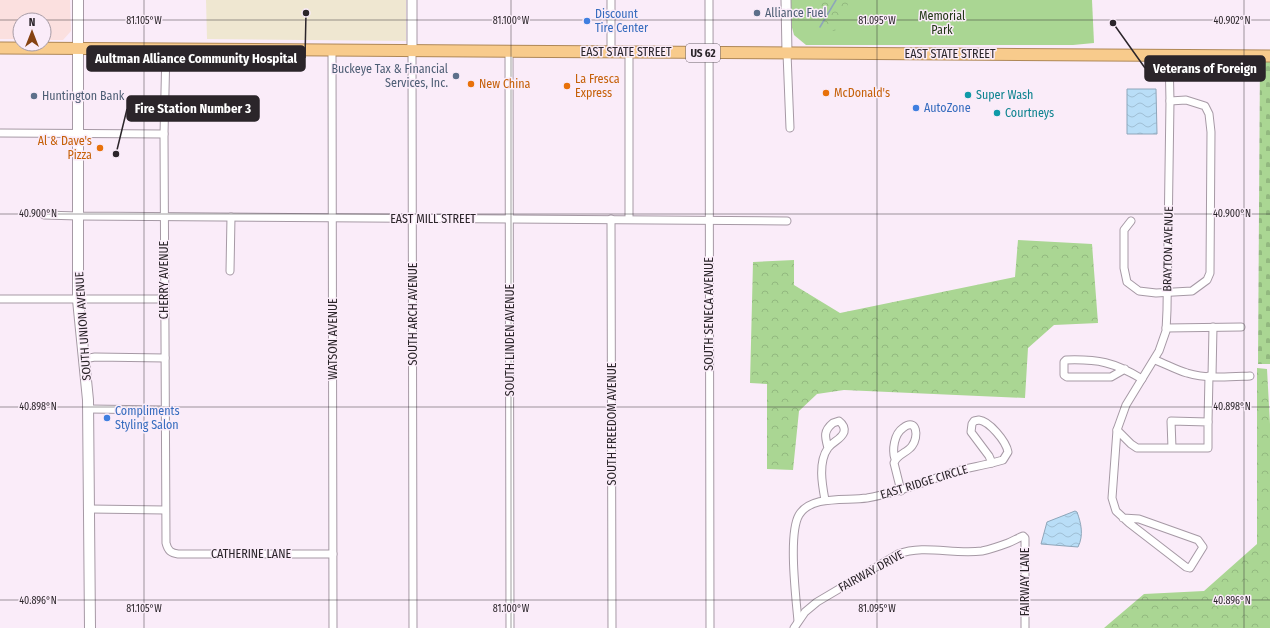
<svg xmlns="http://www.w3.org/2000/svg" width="1270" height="628" viewBox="0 0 1270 628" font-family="'Fira Sans Condensed',sans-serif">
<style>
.education{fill:#fbe0df}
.medical{fill:#efe7d1}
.green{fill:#aad693}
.forest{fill:url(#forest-crowns)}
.cemetery{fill:url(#cemetery-stones)}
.water{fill:url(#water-waves);stroke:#8ea6ba}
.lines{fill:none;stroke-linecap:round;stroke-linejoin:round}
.stream{stroke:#8ea6ba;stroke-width:1.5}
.minor-casing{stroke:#a699a5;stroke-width:9}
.tertiary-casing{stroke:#a699a5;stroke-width:11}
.secondary-casing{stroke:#a699a5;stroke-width:12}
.trunk-casing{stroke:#af8857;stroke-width:13}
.minor{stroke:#fff;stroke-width:7}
.tertiary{stroke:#fff;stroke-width:9}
.secondary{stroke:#fff;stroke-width:10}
.trunk{stroke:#f8cb8c;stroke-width:11}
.ticks{fill:none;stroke:#2b252a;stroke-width:1;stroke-opacity:0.45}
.service-dot{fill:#5c6f8a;stroke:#faecf9;stroke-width:1.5}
.shop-dot{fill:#3f7fe0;stroke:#faecf9;stroke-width:1.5}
.food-dot{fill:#e8710a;stroke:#faecf9;stroke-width:1.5}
.culture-dot{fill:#0f9aa8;stroke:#faecf9;stroke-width:1.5}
.labels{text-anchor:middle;stroke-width:3;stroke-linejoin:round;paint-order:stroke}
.shield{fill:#faecf9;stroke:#696168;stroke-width:1}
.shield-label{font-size:11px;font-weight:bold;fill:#2b252a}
.service-label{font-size:12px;fill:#4e5e75;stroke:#faecf9;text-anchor:start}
.shop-label{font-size:12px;fill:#366cbe;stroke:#faecf9;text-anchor:start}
.park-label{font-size:12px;fill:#213614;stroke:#faecf9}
.street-label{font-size:12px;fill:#2b252a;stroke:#faecf9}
.food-label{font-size:12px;fill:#c56008;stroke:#faecf9;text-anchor:start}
.culture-label{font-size:12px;fill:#0d838f;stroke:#faecf9;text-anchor:start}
.ticks-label{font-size:10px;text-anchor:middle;fill:#2b252a;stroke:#faecf9;stroke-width:3;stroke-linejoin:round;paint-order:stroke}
.leader{fill:none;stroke:#2b252a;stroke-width:1.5}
.callout-dot{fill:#2b252a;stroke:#faecf9;stroke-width:1.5}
.callout{fill:#2b252a;stroke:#2b252a;stroke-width:1.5}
.callout-label{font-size:13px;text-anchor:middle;font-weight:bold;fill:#fff}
</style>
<defs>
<pattern id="forest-crowns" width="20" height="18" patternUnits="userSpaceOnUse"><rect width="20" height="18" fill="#aad693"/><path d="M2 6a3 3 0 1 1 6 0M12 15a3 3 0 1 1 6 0" fill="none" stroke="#92b87f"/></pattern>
<pattern id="cemetery-stones" width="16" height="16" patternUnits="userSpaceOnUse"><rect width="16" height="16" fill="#aad693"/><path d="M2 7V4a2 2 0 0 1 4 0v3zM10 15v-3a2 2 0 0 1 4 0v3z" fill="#92b87f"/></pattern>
<pattern id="water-waves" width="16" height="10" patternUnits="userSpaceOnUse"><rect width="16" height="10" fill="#b9def7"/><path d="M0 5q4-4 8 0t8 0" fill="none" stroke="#9fbed4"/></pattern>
</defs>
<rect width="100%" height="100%" fill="#faecf9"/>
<polygon class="education" points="0,0 70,0 71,31 63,40 44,40 44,20 20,20 20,39 0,39"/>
<polygon class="medical" points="206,0 406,0 406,41 207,39"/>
<polygon class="green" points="791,0 1092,0 1094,43 1073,45 806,45 794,35 791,24"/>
<g class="forest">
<polygon points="821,0 850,0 835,31 816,28"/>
<polygon points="1018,240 1092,244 1098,323 1054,325 1028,348 1025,398 844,390 817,394 799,411 793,470 767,469 767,384 750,383 753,262 794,260 794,285 840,313 1015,277"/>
<polygon points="1257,368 1267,369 1270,424 1270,628 1104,628 1144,594 1204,591 1257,544"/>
</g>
<polygon class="cemetery" points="1260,59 1270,59 1270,364 1258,364"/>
<g class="water">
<polygon points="1127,89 1156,89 1157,134 1127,134"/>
<path d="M1075 511 1077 512C1081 523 1084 535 1078 547L1041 544 1047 522Z"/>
</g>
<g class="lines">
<polyline class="stream" points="820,27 836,0"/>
<defs>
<g id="minor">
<polyline points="709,0 710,628"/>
<path d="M166 49 164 134 166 543C168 551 171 553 178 554H333"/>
<polyline points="332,50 333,628"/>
<polyline points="412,51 413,628"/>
<polyline points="509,51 510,628"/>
<polyline points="611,52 611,0"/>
<polyline points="629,52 629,219"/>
<polyline points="787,53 790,128"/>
<polyline points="0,133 164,134"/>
<polyline points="44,215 78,216 787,221"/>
<polyline points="611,219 612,628"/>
<polyline points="1131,221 1124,230 1124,268 1127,282 1139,291 1156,293 1192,291 1207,280 1210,273 1211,132 1209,114 1205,106 1186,100 1170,101"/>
<polyline points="230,271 231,217"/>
<polyline points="0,299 164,299"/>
<polyline points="1166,328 1241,327"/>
<polyline points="84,359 95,357 165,358"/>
<path d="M1155 360C1166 364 1176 370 1187 373 1207 379 1229 377 1250 376"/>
<path d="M1125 369 1111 377H1067L1064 375V362L1066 360C1098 359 1114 362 1142 379"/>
<polyline points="1212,376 1213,327"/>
<polyline points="89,409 165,410"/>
<path d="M979 420C989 421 1006 441 1008 452L1003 460 992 463 989 456 971 432 972 424 974 421Z"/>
<polyline points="1208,422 1209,376"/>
<polyline points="1117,430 1131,444 1137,448 1208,448 1208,422 1171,421 1172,448"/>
<path d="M895 459C892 450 894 434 903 428 917 417 919 437 912 446 907 453 897 454 894 463L901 491"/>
<path d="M825 500C822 484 818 462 828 448 833 441 841 440 844 432 845 427 843 424 839 421L833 423C823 431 825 437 828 448"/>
<polyline points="90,509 165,510"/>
<polyline points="1123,518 1139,519 1198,540 1203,547 1190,568 1186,567 1129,523 1116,511 1112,498 1117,430 1126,405 1159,351 1166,331 1167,310 1170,101 1169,56"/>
<path d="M798 621C796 598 788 534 799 515 811 495 845 501 867 498 898 493 926 481 957 471 968 468 980 466 992 463"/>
<path d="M794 628 805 612 817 602 898 554C925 544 953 555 982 551 991 549 1000 546 1008 543 1013 541 1018 538 1023 536L1025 538V628"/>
</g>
<g id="tertiary">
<polyline points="412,0 412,51"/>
<polyline points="786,0 787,53"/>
</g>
<polyline id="secondary" points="78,0 78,300 88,400 90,628"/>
<polyline id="trunk" points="0,48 1270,56"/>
</defs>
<use href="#minor" class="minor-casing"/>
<use href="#tertiary" class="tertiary-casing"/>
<use href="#secondary" class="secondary-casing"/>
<use href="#trunk" class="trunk-casing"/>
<use href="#minor" class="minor"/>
<use href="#tertiary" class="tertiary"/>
<use href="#secondary" class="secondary"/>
<use href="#trunk" class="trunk"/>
</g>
<path class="ticks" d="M144 0V628M511 0V628M877 0V628M1244 0V628M0 20H20M44 20H1270M0 214H1270M0 407H1270M0 600H1270"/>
<g class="service-dot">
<circle cx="757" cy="13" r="4"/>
<circle cx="456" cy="76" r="4"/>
<circle cx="34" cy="96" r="4"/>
</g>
<g class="shop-dot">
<circle cx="587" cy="21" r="4"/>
<circle cx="916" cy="108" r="4"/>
<circle cx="107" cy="418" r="4"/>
</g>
<g class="food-dot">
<circle cx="471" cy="84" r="4"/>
<circle cx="567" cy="86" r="4"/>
<circle cx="826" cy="93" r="4"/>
<circle cx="100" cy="148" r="4"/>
</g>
<g class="culture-dot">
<circle cx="968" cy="95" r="4"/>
<circle cx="997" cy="113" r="4"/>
</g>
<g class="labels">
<rect class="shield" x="686" y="44" width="34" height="18" rx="3"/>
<g class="shield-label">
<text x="703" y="57">US 62</text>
</g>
<g class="service-label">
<text x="765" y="17">Alliance Fuel</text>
<text x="448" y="73" text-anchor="end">Buckeye Tax &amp; Financial<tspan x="448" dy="14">Services, Inc.</tspan></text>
<text x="42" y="100">Huntington Bank</text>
</g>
<g class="shop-label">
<text x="595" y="18">Discount<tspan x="595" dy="14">Tire Center</tspan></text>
<text x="924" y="112">AutoZone</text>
<text x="115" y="415">Compliments<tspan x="115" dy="14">Styling Salon</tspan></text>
</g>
<g class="park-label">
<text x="942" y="20">Memorial<tspan x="942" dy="14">Park</tspan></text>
</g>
<g class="street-label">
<text x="626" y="56">EAST STATE STREET</text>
<text x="950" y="58">EAST STATE STREET</text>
<text x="433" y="223">EAST MILL STREET</text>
<text transform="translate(1168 249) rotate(-89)" y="4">BRAYTON AVENUE</text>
<text transform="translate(164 280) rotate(-90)" y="4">CHERRY AVENUE</text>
<text transform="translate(413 314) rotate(-90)" y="4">SOUTH ARCH AVENUE</text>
<text transform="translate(709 314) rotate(-90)" y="4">SOUTH SENECA AVENUE</text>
<text transform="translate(83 326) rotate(-94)" y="4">SOUTH UNION AVENUE</text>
<text transform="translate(333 339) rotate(-90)" y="4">WATSON AVENUE</text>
<text transform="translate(510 340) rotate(-90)" y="4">SOUTH LINDEN AVENUE</text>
<text transform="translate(612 424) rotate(-90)" y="4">SOUTH FREEDOM AVENUE</text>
<text transform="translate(924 482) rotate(-17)" y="4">EAST RIDGE CIRCLE</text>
<text x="251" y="558">CATHERINE LANE</text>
<text transform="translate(871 571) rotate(-29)" y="4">FAIRWAY DRIVE</text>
<text transform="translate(1025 582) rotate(-90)" y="4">FAIRWAY LANE</text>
</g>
<g class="food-label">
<text x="575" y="83">La Fresca<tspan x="575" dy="14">Express</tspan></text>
<text x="479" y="88">New China</text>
<text x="834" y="97">McDonald's</text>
<text x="92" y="145" text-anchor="end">Al &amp; Dave's<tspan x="92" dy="14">Pizza</tspan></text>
</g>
<g class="culture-label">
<text x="976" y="99">Super Wash</text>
<text x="1005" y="117">Courtneys</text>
</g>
</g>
<g class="ticks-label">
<text x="144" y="24">81.105°W</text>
<text x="511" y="24">81.100°W</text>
<text x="877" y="24">81.095°W</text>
<text x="1232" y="24">40.902°N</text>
<text x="38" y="217">40.900°N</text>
<text x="1232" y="217">40.900°N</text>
<text x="38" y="410">40.898°N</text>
<text x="1232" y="410">40.898°N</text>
<text x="38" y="604">40.896°N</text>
<text x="1232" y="604">40.896°N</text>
<text x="144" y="612">81.105°W</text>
<text x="511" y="612">81.100°W</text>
<text x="877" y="612">81.095°W</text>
</g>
<path class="leader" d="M306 13L305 58M1113 23L1145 68M116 154L127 109"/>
<g class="callout-dot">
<circle cx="306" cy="13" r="4"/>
<circle cx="1113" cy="23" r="4"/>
<circle cx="116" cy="154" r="4"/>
</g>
<g class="callout">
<rect x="87" y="46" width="218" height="25" rx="4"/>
<rect x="1145" y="56" width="120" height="25" rx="4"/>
<rect x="127" y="96" width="132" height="25" rx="4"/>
</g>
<g class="callout-label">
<text x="196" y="63">Aultman Alliance Community Hospital</text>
<text x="1205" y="73">Veterans of Foreign</text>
<text x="193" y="113">Fire Station Number 3</text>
</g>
<g transform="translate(32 32)"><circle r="19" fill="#faecf9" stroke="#a79ca6"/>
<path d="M0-3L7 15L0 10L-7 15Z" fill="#864312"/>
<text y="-6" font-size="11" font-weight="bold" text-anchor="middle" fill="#2b252a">N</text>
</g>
</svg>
